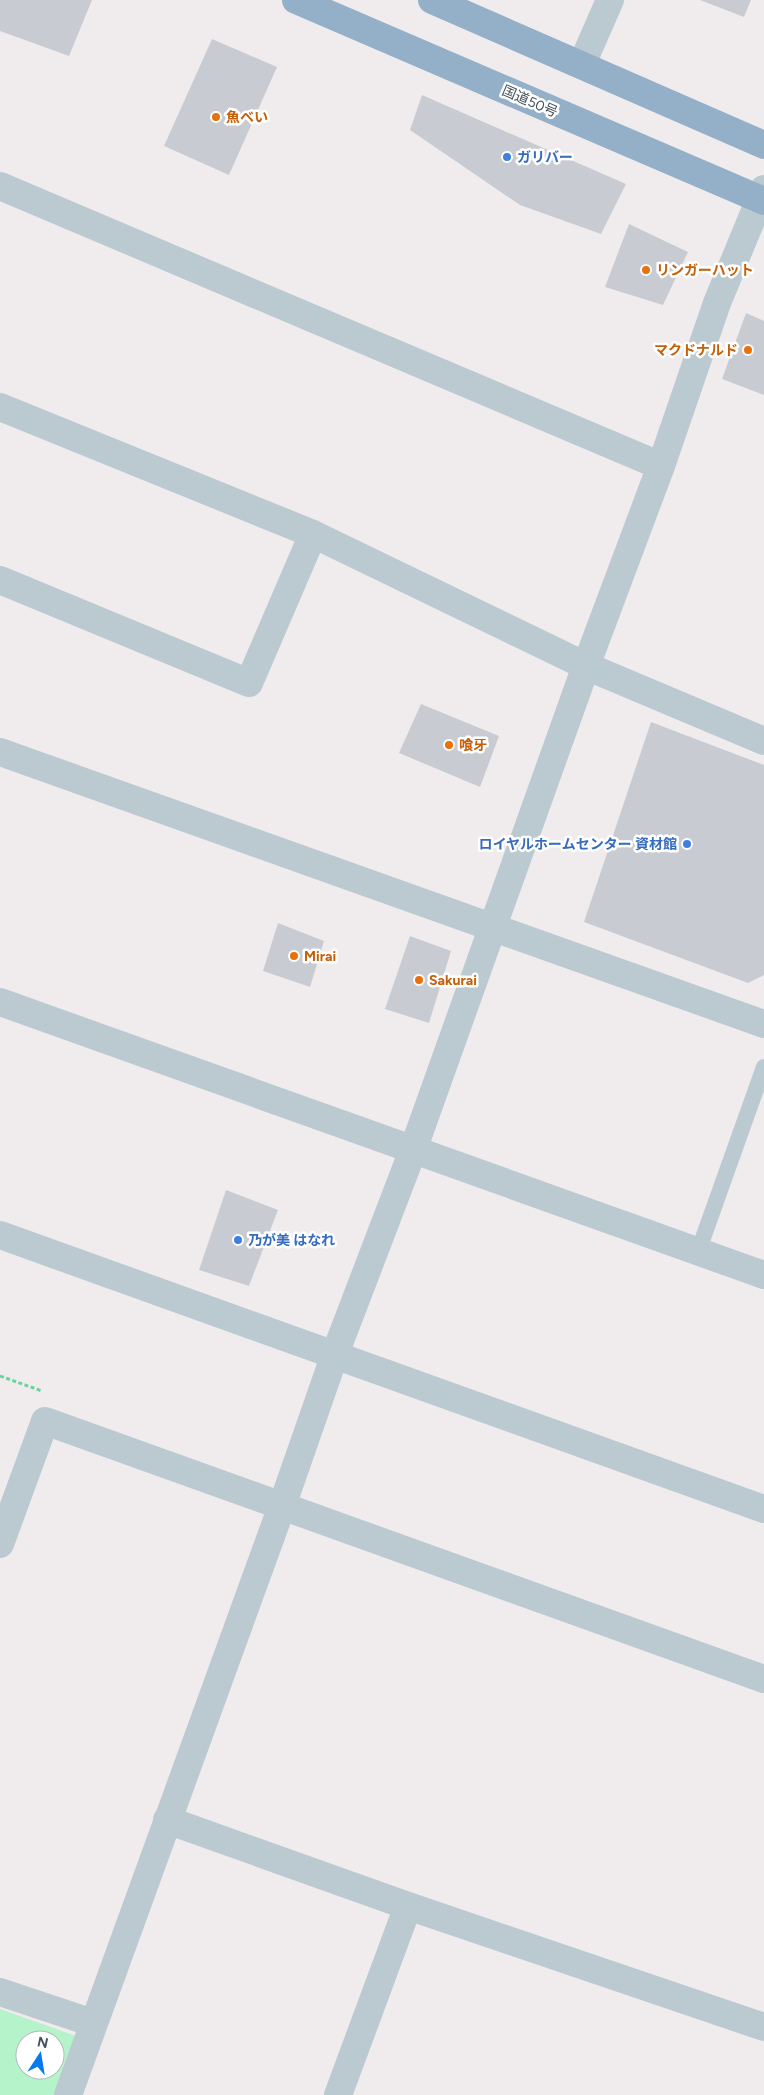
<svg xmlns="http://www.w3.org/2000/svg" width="764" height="2095" viewBox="0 0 764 2095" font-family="Figtree,'Noto Sans JP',sans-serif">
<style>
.green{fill:#b5f3ca;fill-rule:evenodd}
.building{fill:#c8ccd2}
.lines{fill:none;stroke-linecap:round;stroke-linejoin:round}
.path{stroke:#6ad49a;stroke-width:3;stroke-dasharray:4 2.5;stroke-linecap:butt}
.service{stroke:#bbc9d1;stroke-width:16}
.minor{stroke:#bbc9d1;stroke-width:28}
.tertiary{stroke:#bbc9d1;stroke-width:28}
.trunk{stroke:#94b0c8;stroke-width:28}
.food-dot{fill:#e8710a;stroke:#fff;stroke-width:2}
.shop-dot{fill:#3f7fe0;stroke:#fff;stroke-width:2}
.labels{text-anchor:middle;stroke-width:5;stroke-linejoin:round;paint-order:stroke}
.street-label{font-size:14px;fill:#43525c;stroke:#fff}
.food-label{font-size:14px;font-weight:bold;fill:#c56008;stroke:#fff;text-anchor:start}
.shop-label{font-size:14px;font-weight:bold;fill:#366cbe;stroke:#fff;text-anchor:start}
</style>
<rect width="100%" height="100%" fill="#f0eced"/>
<path class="green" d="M0 2009 76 2036 55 2095H0ZM25 2040H55V2070H25Z"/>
<g class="building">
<polygon points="0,0 92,0 69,56 0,31"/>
<polygon points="700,0 751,0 744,17"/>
<polygon points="212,39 277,67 229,175 164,146"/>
<polygon points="422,95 626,184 601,234 520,205 410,130"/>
<polygon points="629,224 688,252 663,305 605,287"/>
<polygon points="746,313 764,321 764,395 722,379"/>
<polygon points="421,704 499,736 480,787 399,753"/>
<polygon points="651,722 764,765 764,975 748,983 584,922"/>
<polygon points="278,923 324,941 310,987 263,971"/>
<polygon points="410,936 451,951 429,1023 385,1009"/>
<polygon points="226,1190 278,1210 249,1286 199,1270"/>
</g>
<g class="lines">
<polyline class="path" points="0,1376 42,1391"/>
<polyline class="service" points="698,1252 764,1067"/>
<g class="minor">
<polyline points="582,64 610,0"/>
<polyline points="0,186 661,466"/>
<polyline points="0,407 313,534 586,666 764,741"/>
<polyline points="0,580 249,683 313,534"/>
<polyline points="0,1002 764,1275"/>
<polyline points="0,1235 764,1509"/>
<polyline points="0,1544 45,1421 764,1679"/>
<polyline points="167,1820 408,1906 764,2027"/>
<polyline points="0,1992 93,2023"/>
<polyline points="338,2095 408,1906"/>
</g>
<g class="tertiary">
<polyline points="0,752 764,1024"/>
<polyline points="68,2095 282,1506 335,1354 413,1150 586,666 661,466 717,303 764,189"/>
</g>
<g class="trunk">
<polyline points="296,0 764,201"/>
<polyline points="432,0 764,145"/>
</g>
</g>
<g class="food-dot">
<circle cx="216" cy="117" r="5"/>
<circle cx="646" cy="270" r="5"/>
<circle cx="748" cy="350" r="5"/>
<circle cx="449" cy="745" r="5"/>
<circle cx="294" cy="956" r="5"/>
<circle cx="419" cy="980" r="5"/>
</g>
<g class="shop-dot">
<circle cx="507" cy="157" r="5"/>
<circle cx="687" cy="844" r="5"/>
<circle cx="238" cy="1240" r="5"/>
</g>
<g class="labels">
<g class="street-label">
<text transform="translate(530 101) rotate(23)" y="5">国道50号</text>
</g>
<g class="food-label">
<text x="226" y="122">魚べい</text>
<text x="656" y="275">リンガーハット</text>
<text x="738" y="355" text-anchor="end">マクドナルド</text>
<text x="459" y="750">喰牙</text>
<text x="304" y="961">Mirai</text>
<text x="429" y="985">Sakurai</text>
</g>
<g class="shop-label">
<text x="517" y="162">ガリバー</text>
<text x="677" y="849" text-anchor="end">ロイヤルホームセンター 資材館</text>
<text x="248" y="1245">乃が美 はなれ</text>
</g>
</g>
<g transform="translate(40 2055) rotate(12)"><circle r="24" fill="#ffffff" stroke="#b4babe"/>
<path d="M0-4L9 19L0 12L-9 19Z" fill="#077aef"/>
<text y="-8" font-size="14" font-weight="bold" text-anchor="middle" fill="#43525c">N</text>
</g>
</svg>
